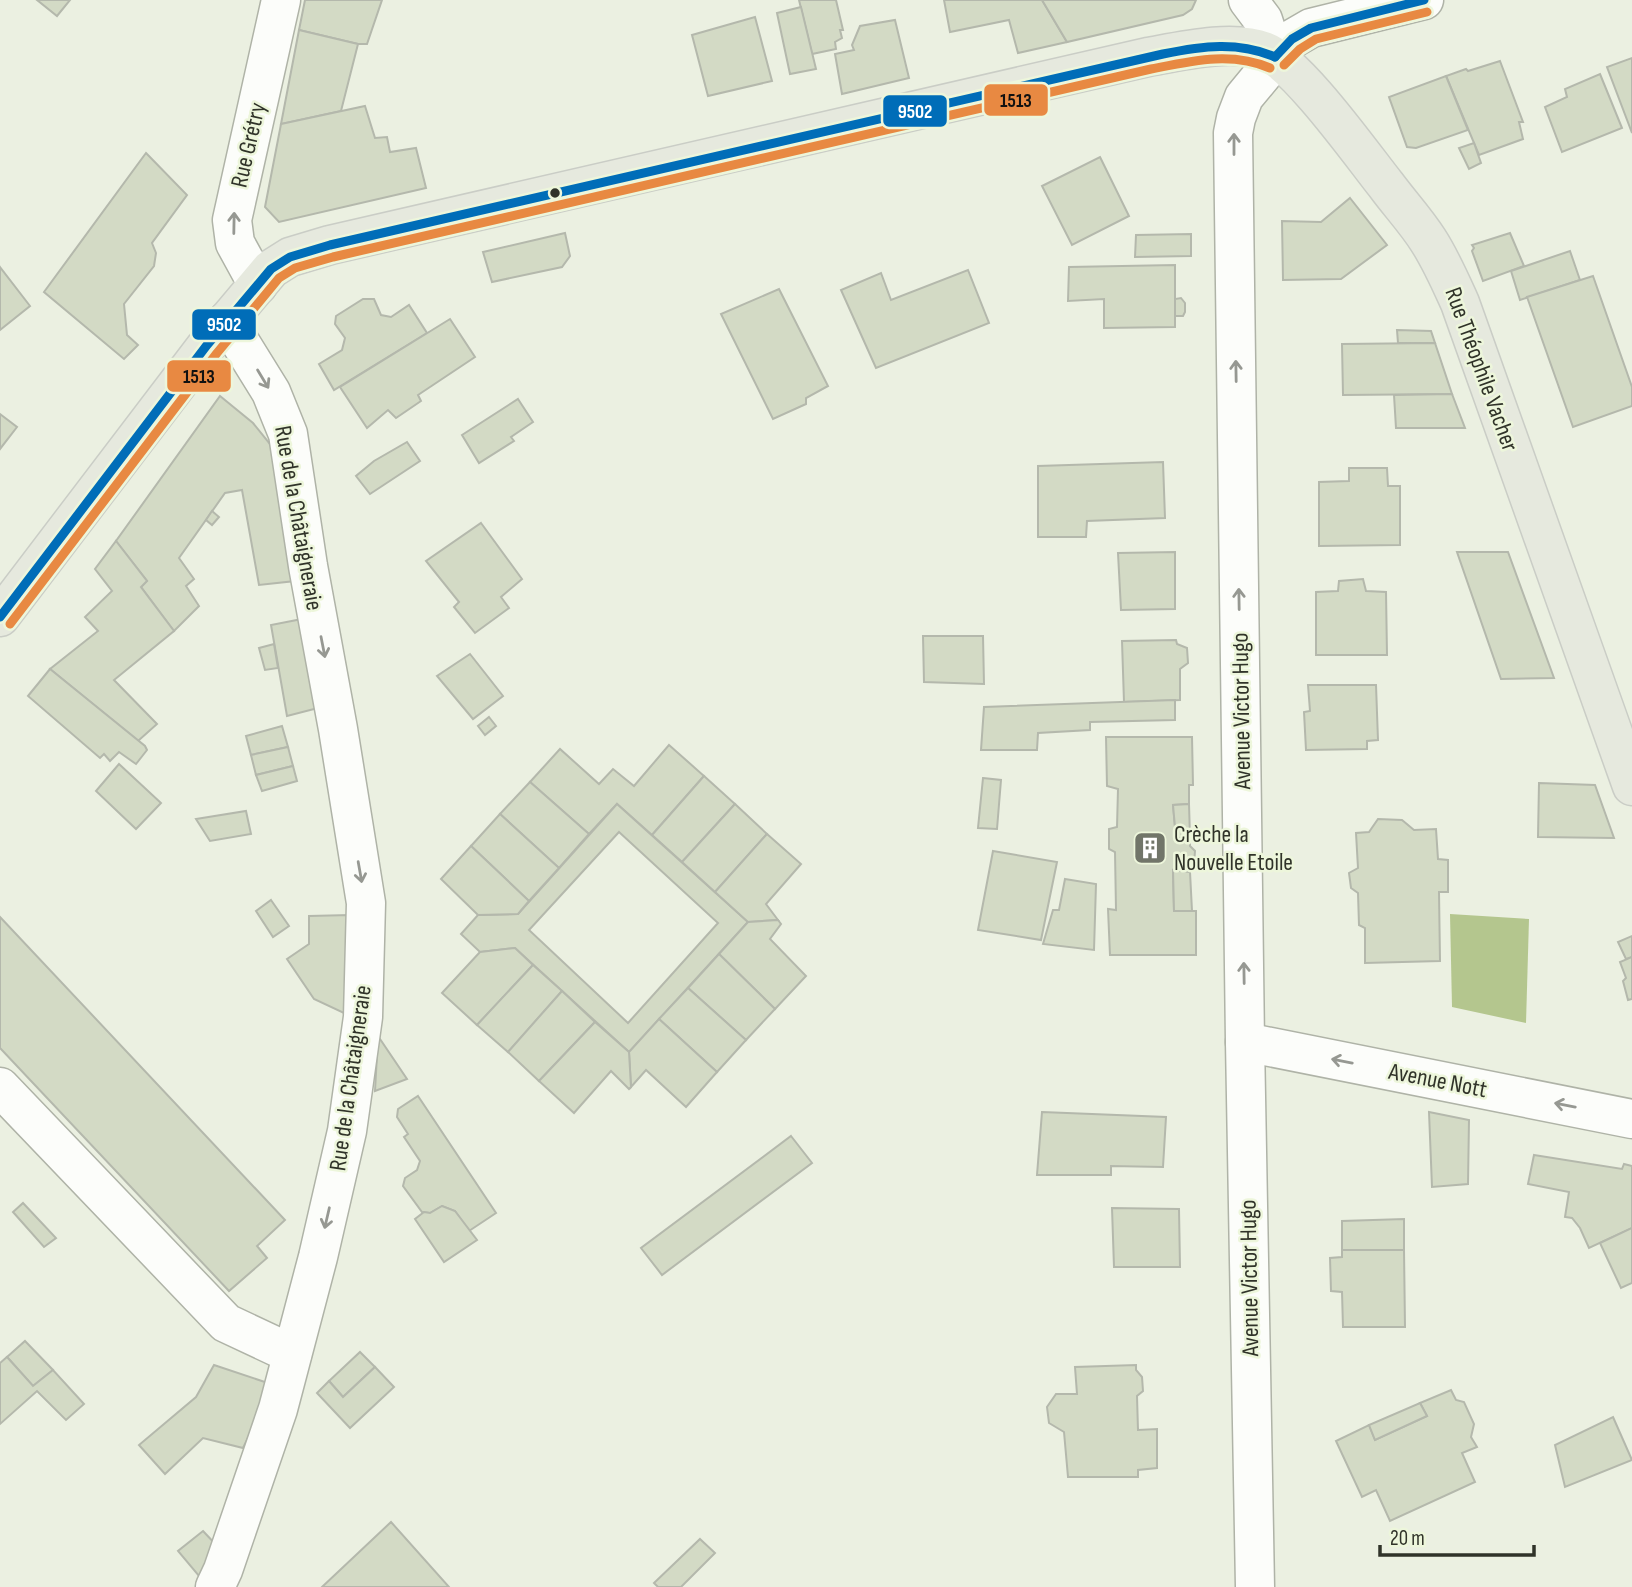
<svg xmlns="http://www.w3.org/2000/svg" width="1632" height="1587" viewBox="0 0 1632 1587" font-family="'Sofia Sans Condensed',sans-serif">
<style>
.water{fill:#b4c68e}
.building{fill:#d3dac5;stroke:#b4b8ac;stroke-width:2;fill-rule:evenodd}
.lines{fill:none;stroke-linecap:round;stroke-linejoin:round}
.minor-casing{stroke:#afb3a7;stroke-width:41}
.major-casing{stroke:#cacdc6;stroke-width:41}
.minor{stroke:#fcfdfa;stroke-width:38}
.major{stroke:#e6e9de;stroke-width:38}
.bus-1-casing{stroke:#edf6db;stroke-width:14}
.bus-2-casing{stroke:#edf6db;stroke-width:14}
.bus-1{stroke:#006db8;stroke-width:9}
.bus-2{stroke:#e88942;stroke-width:9}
.oneway{stroke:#969892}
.bus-dot{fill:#303329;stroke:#edf6db;stroke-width:2.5}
.labels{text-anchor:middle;stroke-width:5;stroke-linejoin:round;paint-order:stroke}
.street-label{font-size:24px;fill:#303329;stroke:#edf6db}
.poi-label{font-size:24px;fill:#303329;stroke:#edf6db;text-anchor:start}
.line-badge{stroke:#edf6db;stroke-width:2.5}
.badge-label{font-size:19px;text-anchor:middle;font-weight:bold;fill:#fff}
.pale-badge-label{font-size:19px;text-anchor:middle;font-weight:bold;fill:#111}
</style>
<rect width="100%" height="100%" fill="#ebf0e1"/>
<polygon class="water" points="1450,914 1529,919 1526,1023 1452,1007"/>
<g class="building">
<polygon points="37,0 70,0 57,16"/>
<polygon points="305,0 382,0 367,44 358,44 299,30"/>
<polygon points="799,0 836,0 843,30 840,30 842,38 835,42 836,49 812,54"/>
<polygon points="944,0 1042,0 1067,42 1018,53 1009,20 950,32"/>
<polygon points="1042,0 1196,0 1192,9 1183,15 1067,42"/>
<polygon points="801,7 816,69 790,74 777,13"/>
<polygon points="755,17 772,81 708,96 692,35"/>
<polygon points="895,20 909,78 842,94 835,54 854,50 852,45 860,26"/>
<polygon points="299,30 358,44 341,111 281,124"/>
<polygon points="1632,58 1632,133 1607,67"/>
<polygon points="1500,61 1523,122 1519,122 1523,139 1479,155 1446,76 1466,69 1468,71"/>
<polygon points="1600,74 1622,128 1562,152 1545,107 1567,97 1565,89"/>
<polygon points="1446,76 1468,130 1416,148 1407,147 1389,97"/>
<polygon points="365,106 375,138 387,137 390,152 416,148 426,188 279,222 265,207 281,124"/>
<polygon points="1474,143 1481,163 1469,169 1459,148"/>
<polygon points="146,153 187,195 152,243 156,253 154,266 124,304 127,335 138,345 124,359 44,292"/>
<polygon points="1100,157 1129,216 1072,245 1042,186"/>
<polygon points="1350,198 1387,245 1341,279 1283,280 1282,221 1321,222"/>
<polygon points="565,233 570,256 562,267 492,282 483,252"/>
<polygon points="1510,233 1524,266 1483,281 1472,251 1474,248 1472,245"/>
<polygon points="1191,234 1191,256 1135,257 1136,235"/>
<polygon points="1570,251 1580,280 1520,300 1511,271"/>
<polygon points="1175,265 1175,327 1104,328 1104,299 1068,301 1069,267"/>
<polygon points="0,267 30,306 0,330"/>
<polygon points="968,270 989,323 876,368 841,290 881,273 891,300"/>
<polygon points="1593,276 1632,387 1632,406 1573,427 1527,297"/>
<polygon points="779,289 828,386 806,398 806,404 773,419 721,314"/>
<polygon points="1181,298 1185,303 1185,312 1183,316 1175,316 1175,299"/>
<polygon points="363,299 374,299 381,315 391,317 409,305 427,333 334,390 319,364 342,350 345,338 335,324 336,316"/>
<polygon points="450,319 475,357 418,395 421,401 396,418 388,410 367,428 340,387"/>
<polygon points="1397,330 1431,331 1435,343 1398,343"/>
<polygon points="1435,343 1452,394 1343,395 1342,344"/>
<polygon points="1452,394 1465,428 1396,428 1394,395"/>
<polygon points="220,396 253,423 274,449 295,581 259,585 242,490 225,493 179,558 194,579 186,586 199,606 174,631 141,587 147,581 116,541"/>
<polygon points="518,399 533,422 511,437 514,441 479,463 462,435"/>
<polygon points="0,414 17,427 0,449"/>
<polygon points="407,442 420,461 370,494 356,476 374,461"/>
<polygon points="1163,462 1165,518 1087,521 1086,537 1038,537 1038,466"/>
<polygon points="1349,468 1387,468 1388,486 1400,486 1400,545 1319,546 1319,482 1349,481"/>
<polygon points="212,511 219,517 212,525 206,520"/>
<polygon points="481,523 522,579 501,597 509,608 475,633 454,607 459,602 426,561"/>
<polygon points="116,541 147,581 141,587 174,631 114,680 157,724 138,741 50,669 98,631 85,617 112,591 95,569"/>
<polygon points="1175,552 1175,609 1121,610 1118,553"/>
<polygon points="1457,552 1508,552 1554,678 1501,679"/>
<polygon points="1363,579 1366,591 1386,592 1387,655 1316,655 1316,592 1338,591 1339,581"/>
<polygon points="302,619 318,708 287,716 271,625"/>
<polygon points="923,636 983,636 984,684 924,682"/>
<polygon points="1176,640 1177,644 1187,648 1188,663 1180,669 1180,700 1124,702 1122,641"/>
<polygon points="274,644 278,668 265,670 259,648"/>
<polygon points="470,654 503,696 473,719 437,676"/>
<polygon points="50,669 145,746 147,750 136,764 119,752 110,761 104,754 100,758 28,696"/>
<polygon points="1308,685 1376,685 1378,740 1367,741 1367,749 1306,750 1304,712 1310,711"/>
<polygon points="1175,700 1175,720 1090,722 1090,730 1038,733 1037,750 981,750 984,707"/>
<polygon points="489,717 496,726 485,735 478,726"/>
<polygon points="282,726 288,747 251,755 246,736"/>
<polygon points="1106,737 1192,737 1193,785 1189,785 1189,804 1173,805 1176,838 1190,837 1190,846 1195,851 1194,865 1191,863 1190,872 1173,870 1174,911 1196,911 1196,955 1110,955 1108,909 1116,910 1115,852 1109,849 1109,829 1117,827 1118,789 1107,786"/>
<polygon points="669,745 704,776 652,835 617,804 589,834 530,782 560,749 599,784 613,769 634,786"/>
<polygon points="288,747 293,766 256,775 251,755"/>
<polygon points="119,764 161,803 136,829 96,791"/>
<polygon points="293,766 297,781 262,791 256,775"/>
<polygon points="704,776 735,804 682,862 652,835"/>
<polygon points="983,778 1001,780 997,829 978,828"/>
<polygon points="530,782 589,834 559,868 500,814"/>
<polygon points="1539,783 1595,785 1614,838 1538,837"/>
<path d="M617 804 748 922 629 1052 515 948 480 952 461 934 478 915 518 914ZM619 832 718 923 628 1023 529 930Z"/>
<polygon points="735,804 767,834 715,892 682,862"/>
<polygon points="1189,804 1190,837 1176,838 1173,805"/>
<polygon points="246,811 251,834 210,841 196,819"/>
<polygon points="500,814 559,868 529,901 471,846"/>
<polygon points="1378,819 1402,820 1414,830 1436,829 1438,859 1448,860 1448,892 1439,892 1440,961 1365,963 1365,928 1359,925 1358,893 1351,888 1349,873 1358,868 1356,833 1369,832"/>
<polygon points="767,834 801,864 766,904 778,920 748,922 715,892"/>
<polygon points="471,846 529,901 518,914 478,915 441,879"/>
<polygon points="993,851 1057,862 1041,940 978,930"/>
<polygon points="1173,870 1190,872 1192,911 1174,911"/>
<polygon points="1065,879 1096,884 1094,950 1043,944 1053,910 1059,910"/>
<polygon points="271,900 289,926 273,937 256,911"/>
<polygon points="350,915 346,1014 314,999 287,959 309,944 309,916"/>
<polygon points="0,917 285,1220 257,1246 267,1258 229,1291 0,1048"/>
<polygon points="778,920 781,924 770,939 806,976 775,1009 719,954 748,922"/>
<polygon points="1632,936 1632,957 1626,959 1618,942"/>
<polygon points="515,948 533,965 477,1025 442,993 480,952"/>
<polygon points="719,954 775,1009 746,1040 688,988"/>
<polygon points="1632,957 1632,999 1628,1000 1623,981 1626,978 1620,962"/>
<polygon points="533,965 562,991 508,1052 477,1025"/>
<polygon points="688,988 746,1040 717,1072 659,1019"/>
<polygon points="562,991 595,1022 539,1081 508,1052"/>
<polygon points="659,1019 717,1072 686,1107 646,1070 631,1087 629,1052"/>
<polygon points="595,1022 629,1052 631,1087 629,1089 611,1071 574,1113 539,1081"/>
<polygon points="378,1036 407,1079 375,1091"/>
<polygon points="418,1096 496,1213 469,1231 455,1211 442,1206 430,1213 422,1212 403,1186 405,1178 417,1170 420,1161 404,1137 408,1134 397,1117 398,1109"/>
<polygon points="1042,1112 1166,1117 1163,1167 1111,1166 1111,1175 1037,1175"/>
<polygon points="1429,1112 1469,1120 1468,1184 1432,1187"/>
<polygon points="791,1136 812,1163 662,1275 641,1248"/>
<polygon points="1534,1155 1622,1169 1624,1164 1632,1166 1632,1228 1589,1248 1580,1228 1572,1218 1565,1217 1569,1192 1528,1184"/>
<polygon points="23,1203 56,1238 44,1247 13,1212"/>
<polygon points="442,1206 455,1211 477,1240 444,1262 415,1219 424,1212 430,1213"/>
<polygon points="1112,1208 1179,1209 1180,1267 1114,1267"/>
<polygon points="1404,1219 1404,1250 1342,1250 1342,1221"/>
<polygon points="1632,1228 1632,1283 1621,1288 1600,1243"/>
<polygon points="1342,1250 1404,1250 1405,1327 1343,1327 1342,1292 1331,1291 1330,1258 1342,1257"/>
<polygon points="25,1341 53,1370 33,1386 7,1357"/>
<polygon points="360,1352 375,1367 343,1397 329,1381"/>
<polygon points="7,1357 33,1386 53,1370 84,1404 66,1420 37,1391 0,1424 0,1363"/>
<polygon points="214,1365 274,1385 243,1448 203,1438 165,1474 139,1445 196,1397"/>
<polygon points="1136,1365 1136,1370 1142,1377 1143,1391 1137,1396 1138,1430 1157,1429 1157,1468 1138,1470 1138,1477 1068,1477 1064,1432 1049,1423 1047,1407 1056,1394 1077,1394 1075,1367"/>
<polygon points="375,1367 394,1387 350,1428 317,1393 329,1381 343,1397"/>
<polygon points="1451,1390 1456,1400 1464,1402 1474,1424 1471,1437 1477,1447 1462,1453 1475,1482 1390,1521 1376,1490 1362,1497 1336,1441 1369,1425 1375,1440 1427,1416 1420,1403"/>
<polygon points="1420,1403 1427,1416 1375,1440 1369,1425"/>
<polygon points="1613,1417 1632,1460 1565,1487 1555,1445"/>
<polygon points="391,1522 449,1587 322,1587"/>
<polygon points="203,1531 219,1548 204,1582 178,1551"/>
<polygon points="700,1539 715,1553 681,1587 658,1587 654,1583"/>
</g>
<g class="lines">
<defs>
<g id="minor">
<polyline points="1248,0 1263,20 1275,57"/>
<polyline points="258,285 235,243 232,220 281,0"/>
<polyline points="1245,1042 1632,1119"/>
<polyline points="0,1087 226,1323 292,1354"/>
<polyline points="215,1587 223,1570 278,1409 318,1257 347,1131 363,1017 366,903 338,729 308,566 288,434 271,392 227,321"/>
<polyline points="1255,1587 1245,1042 1233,133 1236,118 1244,97 1292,39 1311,28 1424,0"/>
</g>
<path id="major" d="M0 617 207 345 271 269 290 257 330 245 1148 57C1181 51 1232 39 1264 51 1297 63 1362 155 1386 185 1400 204 1416 221 1428 240 1441 260 1450 281 1460 303L1632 786"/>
</defs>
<use href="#minor" class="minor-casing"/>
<use href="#major" class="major-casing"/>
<use href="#minor" class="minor"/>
<use href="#major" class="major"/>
<defs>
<g id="bus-1">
<polyline points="1275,57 1292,39 1311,28 1424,0"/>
<path d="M0 617 207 345 271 269 290 257 330 245 1163 54C1202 46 1238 41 1275 57"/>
</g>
<g id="bus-2">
<polyline points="1284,65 1300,49 1316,39 1427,12"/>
<path d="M10 624 217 353 279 278 295 268 333 257 1151 69C1191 61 1231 51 1270 68"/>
</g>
</defs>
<use href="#bus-1" class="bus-1-casing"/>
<use href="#bus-2" class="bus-2-casing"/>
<use href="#bus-1" class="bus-1"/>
<use href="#bus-2" class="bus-2"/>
</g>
<defs><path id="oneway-shaft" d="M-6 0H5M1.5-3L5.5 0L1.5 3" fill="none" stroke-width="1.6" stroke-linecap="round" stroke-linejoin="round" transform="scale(1.75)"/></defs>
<g class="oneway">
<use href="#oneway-shaft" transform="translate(1234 144) rotate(-90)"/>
<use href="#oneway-shaft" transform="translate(234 223) rotate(-89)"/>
<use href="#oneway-shaft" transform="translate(1236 371) rotate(-91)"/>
<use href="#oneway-shaft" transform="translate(263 379) rotate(59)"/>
<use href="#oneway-shaft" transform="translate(1239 599) rotate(-91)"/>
<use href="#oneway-shaft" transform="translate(323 647) rotate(79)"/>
<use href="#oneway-shaft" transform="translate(360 872) rotate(80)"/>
<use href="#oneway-shaft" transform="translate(1244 973) rotate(-91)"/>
<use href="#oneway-shaft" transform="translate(1342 1061) rotate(-169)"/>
<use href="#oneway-shaft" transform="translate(1565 1105) rotate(-169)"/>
<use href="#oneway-shaft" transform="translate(327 1218) rotate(103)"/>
</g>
<defs>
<symbol id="building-square" viewBox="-11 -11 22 22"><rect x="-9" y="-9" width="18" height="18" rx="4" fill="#717569" stroke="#edf6db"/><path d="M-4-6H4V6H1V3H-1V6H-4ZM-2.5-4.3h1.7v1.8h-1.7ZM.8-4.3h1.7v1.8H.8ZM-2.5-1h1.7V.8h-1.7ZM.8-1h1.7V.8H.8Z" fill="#fff"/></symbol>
</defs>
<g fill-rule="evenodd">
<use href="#building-square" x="1131" y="829" width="38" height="38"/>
</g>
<circle class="bus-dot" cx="555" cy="193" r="6"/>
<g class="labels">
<g class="street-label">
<text transform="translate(248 145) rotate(-77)" y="8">Rue Grétry</text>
<text transform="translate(1482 369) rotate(70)" y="8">Rue Théophile Vacher</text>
<text transform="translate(299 518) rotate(80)" y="8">Rue de la Châtaigneraie</text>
<text transform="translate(1241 711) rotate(-91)" y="8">Avenue Victor Hugo</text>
<text transform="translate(350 1078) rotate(-82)" y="8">Rue de la Châtaigneraie</text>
<text transform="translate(1438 1080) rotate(11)" y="8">Avenue Nott</text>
<text transform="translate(1249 1278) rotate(-91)" y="8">Avenue Victor Hugo</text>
</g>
<g class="poi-label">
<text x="1174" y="842">Crèche la<tspan x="1174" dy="28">Nouvelle Etoile</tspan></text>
</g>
</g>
<g class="line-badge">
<rect x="983" y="83" width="66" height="34" rx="7" fill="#e88942"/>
<rect x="882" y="94" width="66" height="34" rx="7" fill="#006db8"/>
<rect x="191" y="308" width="66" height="33" rx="7" fill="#006db8"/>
<rect x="166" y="359" width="66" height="34" rx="7" fill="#e88942"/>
</g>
<g class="badge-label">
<text x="915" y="118">9502</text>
<text x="224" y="331">9502</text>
</g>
<g class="pale-badge-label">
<text x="1016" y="107">1513</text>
<text x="199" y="383">1513</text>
</g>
<path d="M1380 1545v10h154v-10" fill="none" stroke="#303329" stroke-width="3.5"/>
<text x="1390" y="1545" font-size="21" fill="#303329" stroke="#edf6db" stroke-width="5" paint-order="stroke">20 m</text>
</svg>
